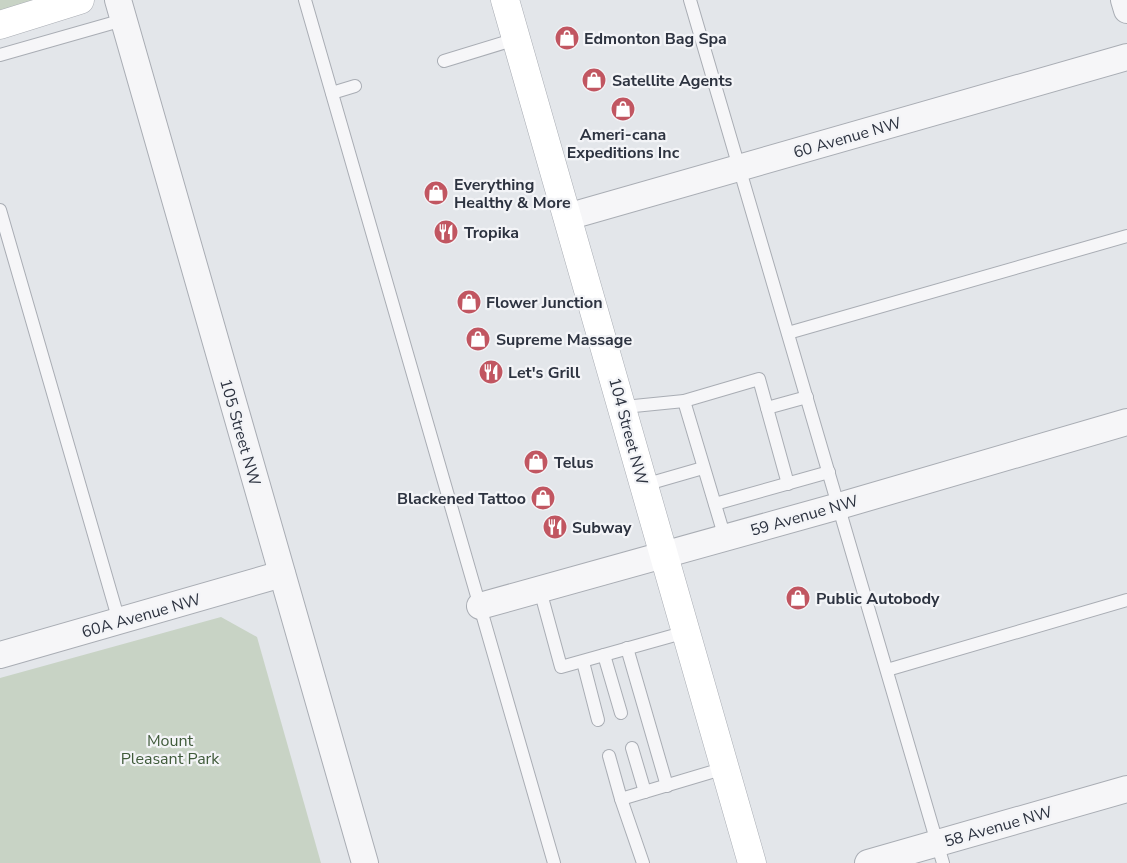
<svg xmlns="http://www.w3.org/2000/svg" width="1127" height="863" viewBox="0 0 1127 863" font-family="'Nunito Sans',sans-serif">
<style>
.green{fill:#c8d3c5}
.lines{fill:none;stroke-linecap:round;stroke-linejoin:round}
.lane-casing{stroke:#a9adb4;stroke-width:14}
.street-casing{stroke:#a9adb4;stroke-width:28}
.secondary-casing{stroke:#a9adb4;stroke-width:29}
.lane{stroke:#f6f6f8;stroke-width:12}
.street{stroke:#f6f6f8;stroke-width:26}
.secondary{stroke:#fff;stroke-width:28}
.labels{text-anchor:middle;stroke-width:4.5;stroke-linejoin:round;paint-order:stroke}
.poi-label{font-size:16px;font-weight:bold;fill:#2d3340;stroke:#f3f4f7;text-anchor:start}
.street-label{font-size:16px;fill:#2d3340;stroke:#f3f4f7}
.park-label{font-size:16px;fill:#405b3b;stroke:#f3f4f7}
</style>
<rect width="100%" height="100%" fill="#e3e6ea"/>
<g class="green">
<polygon points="0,0 46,0 0,12"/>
<polygon points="221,617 257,637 321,863 0,863 0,678"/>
</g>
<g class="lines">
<defs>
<g id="lane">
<polyline points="305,0 554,863"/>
<polyline points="690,0 943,863"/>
<polyline points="0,55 123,20"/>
<polyline points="444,61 516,39"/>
<polyline points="332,93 355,86"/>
<polyline points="0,210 119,621"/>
<polyline points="788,333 1127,236"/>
<polyline points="684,401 725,538"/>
<polyline points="624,407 684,401 759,379 788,484"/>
<polyline points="767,408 807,397"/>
<polyline points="644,485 703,468"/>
<polyline points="715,504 829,472"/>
<polyline points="540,590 561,667 686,632"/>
<polyline points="627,648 667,786"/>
<polyline points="604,655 621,713"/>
<polyline points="583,662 598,720"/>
<polyline points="887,670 1127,600"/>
<polyline points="632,748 645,792"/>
<polyline points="609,756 621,799"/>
<polyline points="643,863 621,799 725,768"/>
</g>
<g id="street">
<polyline points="118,0 365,863"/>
<polyline points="1124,0 1127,10"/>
<polyline points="567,217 1127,57"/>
<polyline points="480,606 839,506 1127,422"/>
<polyline points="0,655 282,574"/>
<polyline points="868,863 1127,789"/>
</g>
<g id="secondary">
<polyline points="505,0 752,863"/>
<polyline points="0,25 80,0"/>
</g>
</defs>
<use href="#lane" class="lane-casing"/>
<use href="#street" class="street-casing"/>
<use href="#secondary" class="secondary-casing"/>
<use href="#lane" class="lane"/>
<use href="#street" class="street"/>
<use href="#secondary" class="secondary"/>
</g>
<defs>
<symbol id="shop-disc" viewBox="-11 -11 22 22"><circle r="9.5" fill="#c15661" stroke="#f3f4f7"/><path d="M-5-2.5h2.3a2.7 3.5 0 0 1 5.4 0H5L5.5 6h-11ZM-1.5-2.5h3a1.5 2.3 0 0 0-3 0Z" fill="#fff"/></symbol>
<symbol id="restaurant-disc" viewBox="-11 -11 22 22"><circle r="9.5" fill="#c15661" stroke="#f3f4f7"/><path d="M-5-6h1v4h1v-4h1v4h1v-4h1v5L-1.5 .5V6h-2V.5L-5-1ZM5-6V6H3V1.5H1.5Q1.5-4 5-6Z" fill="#fff"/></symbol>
</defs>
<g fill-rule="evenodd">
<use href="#shop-disc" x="553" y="24" width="28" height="28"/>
<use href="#shop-disc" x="580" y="66" width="28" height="28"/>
<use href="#shop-disc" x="609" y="95" width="28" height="28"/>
<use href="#shop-disc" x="422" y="179" width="28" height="28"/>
<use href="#restaurant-disc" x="432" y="218" width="28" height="28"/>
<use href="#shop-disc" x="455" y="288" width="28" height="28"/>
<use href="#shop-disc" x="464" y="325" width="28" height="28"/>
<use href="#restaurant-disc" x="477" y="358" width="28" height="28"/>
<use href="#shop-disc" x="522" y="448" width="28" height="28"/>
<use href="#shop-disc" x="529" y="484" width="28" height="28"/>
<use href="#restaurant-disc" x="541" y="513" width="28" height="28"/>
<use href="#shop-disc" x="784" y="584" width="28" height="28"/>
</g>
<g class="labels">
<g class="poi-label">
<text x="584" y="44">Edmonton Bag Spa</text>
<text x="612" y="86">Satellite Agents</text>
<text x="623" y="140" text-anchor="middle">Ameri-cana<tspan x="623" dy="18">Expeditions Inc</tspan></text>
<text x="454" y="190">Everything<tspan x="454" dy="18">Healthy &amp; More</tspan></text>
<text x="464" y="238">Tropika</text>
<text x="486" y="308">Flower Junction</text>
<text x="496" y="345">Supreme Massage</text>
<text x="508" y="378">Let's Grill</text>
<text x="554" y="468">Telus</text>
<text x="526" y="504" text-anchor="end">Blackened Tattoo</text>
<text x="572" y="533">Subway</text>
<text x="816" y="604">Public Autobody</text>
</g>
<g class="street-label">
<text transform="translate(847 137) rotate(-16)" y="6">60 Avenue NW</text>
<text transform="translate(629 431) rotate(75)" y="6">104 Street NW</text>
<text transform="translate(241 432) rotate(74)" y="6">105 Street NW</text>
<text transform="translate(804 515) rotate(-16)" y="6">59 Avenue NW</text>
<text transform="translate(141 615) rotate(-16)" y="6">60A Avenue NW</text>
<text transform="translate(998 826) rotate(-16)" y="6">58 Avenue NW</text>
</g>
<g class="park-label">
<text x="170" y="746">Mount<tspan x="170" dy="18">Pleasant Park</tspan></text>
</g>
</g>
</svg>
